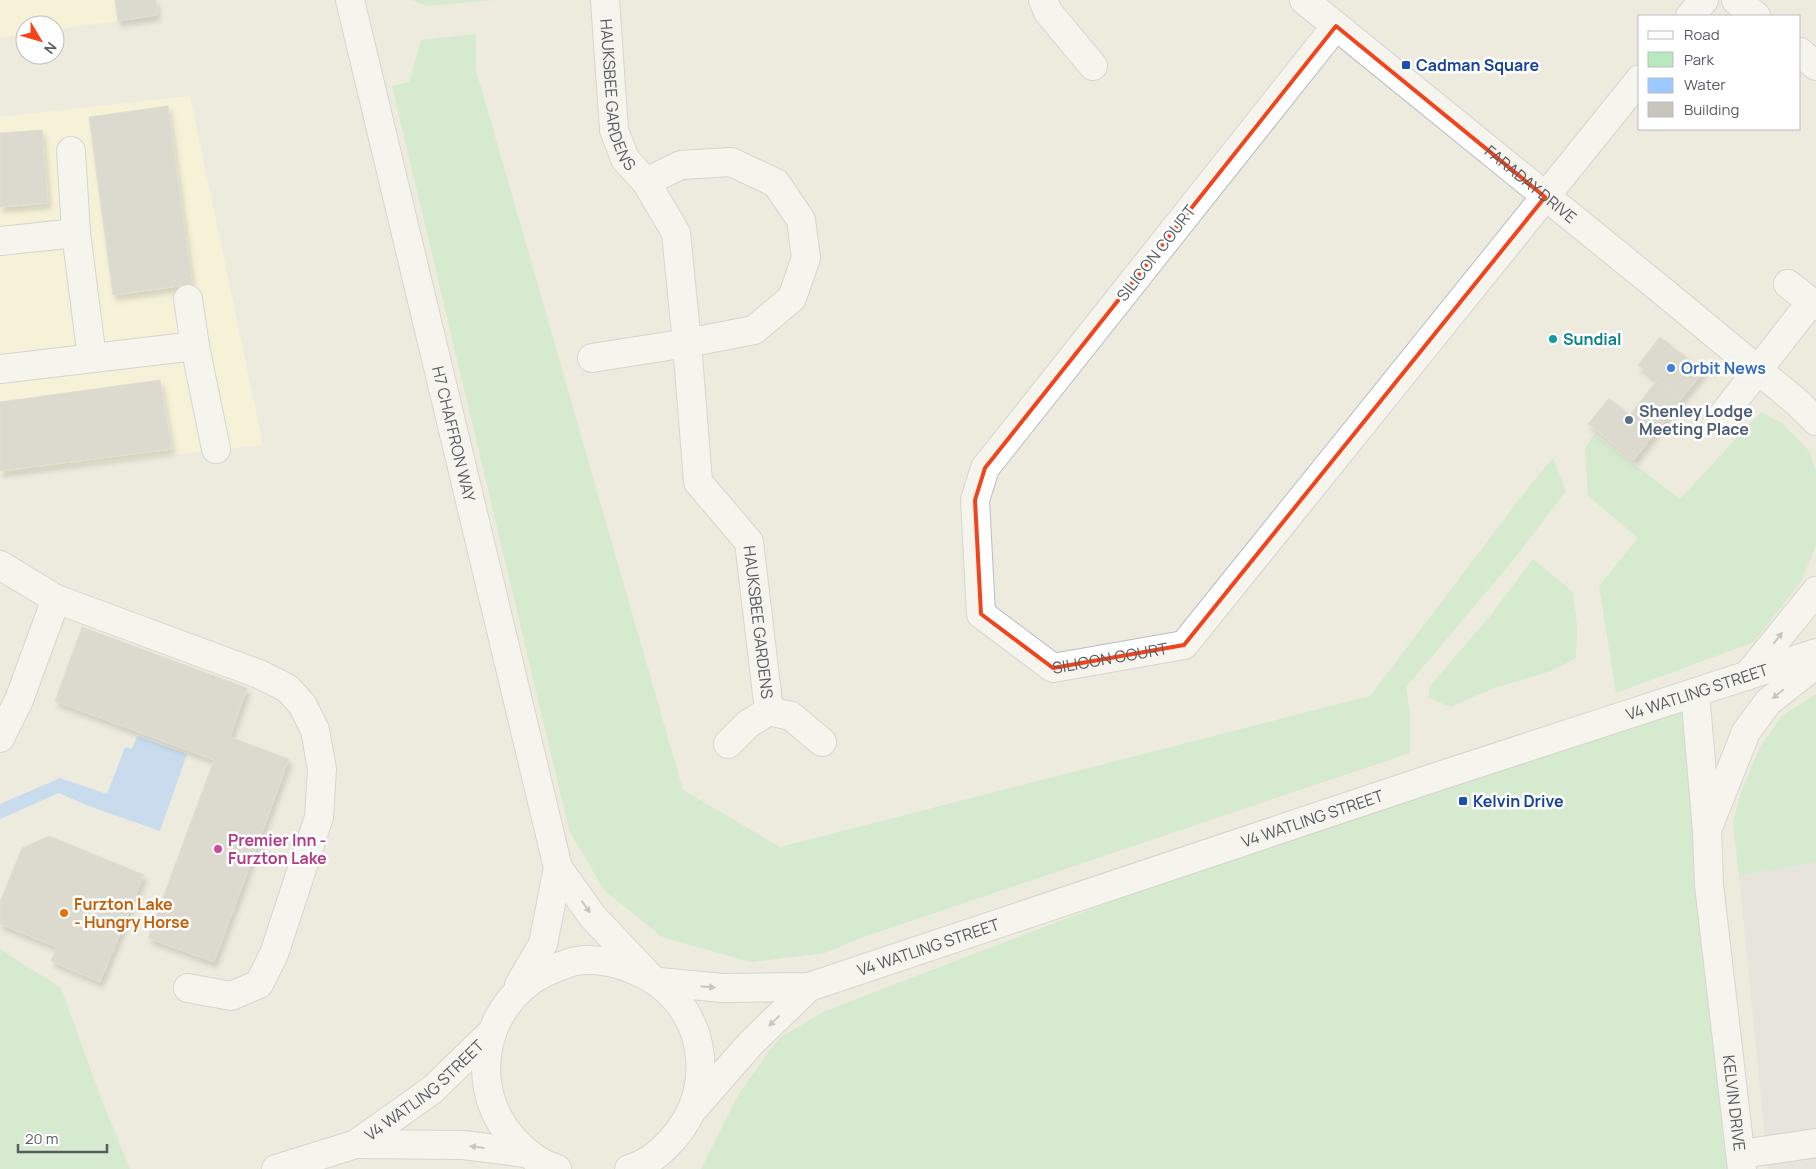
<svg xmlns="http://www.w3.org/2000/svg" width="1816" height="1169" viewBox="0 0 1816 1169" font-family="Manrope,sans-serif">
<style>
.commercial{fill:#fffad1}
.industrial{fill:#e0ded7}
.green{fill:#b8e8bd}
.water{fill:#9cc9ff}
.building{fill:#c8c5bc;stroke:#d2cebc;filter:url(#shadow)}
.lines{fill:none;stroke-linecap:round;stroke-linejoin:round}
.minor-casing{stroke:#babcc2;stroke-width:30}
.minor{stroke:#fff;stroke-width:28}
.oneway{fill:#9b9da1}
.marked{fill:none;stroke:#f2441c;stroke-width:4;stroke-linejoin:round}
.transit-dot{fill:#1a4fb4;stroke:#fff;stroke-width:2}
.culture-dot{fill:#0f9aa8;stroke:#fff;stroke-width:2}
.shop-dot{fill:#3f7fe0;stroke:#fff;stroke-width:2}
.service-dot{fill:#5c6f8a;stroke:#fff;stroke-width:2}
.hotel-dot{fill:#d1479c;stroke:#fff;stroke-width:2}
.food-dot{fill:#e8710a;stroke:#fff;stroke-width:2}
.labels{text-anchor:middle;stroke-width:5;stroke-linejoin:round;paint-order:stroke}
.transit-label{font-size:16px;font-weight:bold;fill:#164399;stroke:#fff;text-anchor:start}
.street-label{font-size:16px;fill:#585b62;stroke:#fff}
.culture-label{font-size:16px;font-weight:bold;fill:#0d838f;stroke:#fff;text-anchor:start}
.shop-label{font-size:16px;font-weight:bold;fill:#366cbe;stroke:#fff;text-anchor:start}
.service-label{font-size:16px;font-weight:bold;fill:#4e5e75;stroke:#fff;text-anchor:start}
.hotel-label{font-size:16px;font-weight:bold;fill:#b23c85;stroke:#fff;text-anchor:start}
.food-label{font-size:16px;font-weight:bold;fill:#c56008;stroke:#fff;text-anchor:start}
</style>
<defs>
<filter id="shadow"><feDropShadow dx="3" dy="5.5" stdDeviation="2.5" flood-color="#0004"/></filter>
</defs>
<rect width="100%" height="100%" fill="#edebde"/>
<g class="commercial">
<polygon points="0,0 156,0 157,15 55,30 55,25 25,25 25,34 0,38"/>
<polygon points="190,96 263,445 0,474 0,117"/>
</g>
<polygon class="industrial" points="1816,862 1816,1169 1768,1169 1739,876"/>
<g class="green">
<polygon points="412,0 495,0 426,6"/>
<polygon points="476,34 476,70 683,790 780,847 1370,696 1531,484 1553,458 1566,491 1515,558 1406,687 1410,713 1410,753 866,936 825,953 751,962 662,937 604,890 569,830 392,86 409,82 421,40"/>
<polygon points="1761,412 1782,423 1810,452 1816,472 1816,545 1802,580 1754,642 1616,693 1599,586 1638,538 1588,496 1585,448 1594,434 1680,499"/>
<polygon points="1533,559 1573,592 1577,626 1576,658 1551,671 1494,688 1451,707 1428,698 1430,686 1490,616"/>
<polygon points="1695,693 1742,1169 701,1169 737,1097 767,1054 781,1037 825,1011 1433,778"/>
<polygon points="1816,694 1816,862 1739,876 1733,823 1741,792 1761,745 1782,716"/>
<polygon points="0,949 61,988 101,1098 130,1169 0,1169"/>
</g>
<polygon class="water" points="137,736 187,754 160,831 86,805 59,793 0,819 0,804 60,778 107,794 125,747 132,749"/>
<g class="building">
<polygon points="115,0 156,0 157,15 118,21"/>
<polygon points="168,106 192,284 113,295 89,117"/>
<polygon points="42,130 48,203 0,207 0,133"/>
<polygon points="1660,337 1704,371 1681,399 1638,365"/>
<polygon points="160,380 172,449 0,471 0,402"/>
<polygon points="1657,380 1681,399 1634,460 1588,424 1609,398 1630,415"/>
<polygon points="82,627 247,688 230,737 289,759 214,962 148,938 214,760 55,701"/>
<polygon points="49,836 144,875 100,982 51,961 57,947 0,924 0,902 22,848"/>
</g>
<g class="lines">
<defs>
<g id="minor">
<path id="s1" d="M350 0 558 868 593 917 648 975"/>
<path id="s2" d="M605 0 614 130 625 159 646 182 676 233 687 343 698 482 749 542 769 711 748 724 728 744"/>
<polyline points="1043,0 1048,12 1093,66"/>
<path id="s3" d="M1304 0 1665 293 1798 403 1816 421"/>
<polyline points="1736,0 1756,16"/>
<polyline points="1690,16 1704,0"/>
<path id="s4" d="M1336 26 985 468 975 500 981 614 1053 668 1184 645 1640 79"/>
<polyline points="1800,52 1816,66"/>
<polyline points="71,151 76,233 92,358"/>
<polyline points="0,241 76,233"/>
<polyline points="1788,284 1816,306"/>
<polyline points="188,299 195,346 216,449"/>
<polyline points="592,358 687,343 754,330 792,298 806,258 801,220 776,183 731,162 681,165 646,182"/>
<polyline points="0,369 195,346"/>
<polyline points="1722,416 1811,302"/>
<polyline points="0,565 56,599 259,674 287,688 302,704 315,730 322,769 319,817 274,954 259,984 231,996 188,988"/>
<polyline points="1747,676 1816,591"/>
<path id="s5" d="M1695 693 1707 830 1709 885 1742 1169"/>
<polyline points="769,711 791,716 822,742"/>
<polyline points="0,738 19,700 56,599"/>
<polyline points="1709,825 1746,732 1768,702 1816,664"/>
<path id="s6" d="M659 982 723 988 809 987 1433 778 1816 653"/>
<polyline points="519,985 543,944 558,868"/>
<polyline points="695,1107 751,1043 809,987"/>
<polyline points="356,1144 463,1145 526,1153"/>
<polyline points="1741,1154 1816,1143"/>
<path id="s7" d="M276 1169 356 1144 432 1090 491 1033"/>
<path d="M557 1169C539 1164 526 1153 514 1140 462 1083 486 992 558 967 564 965 570 962 576 961 595 958 615 962 632 969 705 996 723 1087 670 1142 659 1154 645 1165 629 1169"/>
</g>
</defs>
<use href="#minor" class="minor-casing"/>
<use href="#minor" class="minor"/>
</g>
<defs><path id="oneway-solid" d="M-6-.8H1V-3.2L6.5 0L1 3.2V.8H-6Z" transform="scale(1.25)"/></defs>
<g class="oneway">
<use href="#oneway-solid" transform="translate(1778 638) rotate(-52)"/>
<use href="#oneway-solid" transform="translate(1778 694) rotate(141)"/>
<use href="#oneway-solid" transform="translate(586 907) rotate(54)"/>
<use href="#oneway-solid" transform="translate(708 987) rotate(5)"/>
<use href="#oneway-solid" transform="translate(774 1021) rotate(136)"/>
<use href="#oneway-solid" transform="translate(477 1147) rotate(-173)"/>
</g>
<path d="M0 0H1816V1169H0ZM1336 26 1545 197 1184 645 1053 668 981 614 975 500 985 468Z" fill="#edebde" fill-opacity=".55" fill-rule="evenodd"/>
<path class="marked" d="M1336 26 1545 197 1184 645 1053 668 981 614 975 500 985 468Z"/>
<g class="transit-dot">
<rect x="1401" y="60" width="10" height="10" rx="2.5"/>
<rect x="1458" y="796" width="10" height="10" rx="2.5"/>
</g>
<circle class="culture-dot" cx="1553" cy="339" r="5"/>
<circle class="shop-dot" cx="1671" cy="368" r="5"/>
<circle class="service-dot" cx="1629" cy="420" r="5"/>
<circle class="hotel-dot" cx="218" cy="849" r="5"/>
<circle class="food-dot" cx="64" cy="913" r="5"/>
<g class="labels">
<g class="transit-label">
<text x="1416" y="71">Cadman Square</text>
<text x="1473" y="807">Kelvin Drive</text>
</g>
<g class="street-label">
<text dy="6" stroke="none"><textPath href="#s2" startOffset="96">HAUKSBEE GARDENS</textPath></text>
<text dy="6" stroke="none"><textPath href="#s3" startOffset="292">FARADAY DRIVE</textPath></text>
<text transform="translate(1156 253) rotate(-52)" y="6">SILICON COURT</text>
<text dy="6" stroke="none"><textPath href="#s1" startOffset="446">H7 CHAFFRON WAY</textPath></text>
<text dy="6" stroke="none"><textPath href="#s2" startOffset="661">HAUKSBEE GARDENS</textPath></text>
<text dy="6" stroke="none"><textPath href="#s4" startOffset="860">SILICON COURT</textPath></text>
<text dy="6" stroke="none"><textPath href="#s6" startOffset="1086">V4 WATLING STREET</textPath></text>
<text dy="6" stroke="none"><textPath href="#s6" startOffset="681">V4 WATLING STREET</textPath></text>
<text dy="6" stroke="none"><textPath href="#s6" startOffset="276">V4 WATLING STREET</textPath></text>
<text dy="6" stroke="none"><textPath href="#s7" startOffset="171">V4 WATLING STREET</textPath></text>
<text dy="6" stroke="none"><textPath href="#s5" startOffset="412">KELVIN DRIVE</textPath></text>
</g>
<g class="culture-label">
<text x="1563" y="345">Sundial</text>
</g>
<g class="shop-label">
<text x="1681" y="374">Orbit News</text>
</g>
<g class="service-label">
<text x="1639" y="417">Shenley Lodge<tspan x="1639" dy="18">Meeting Place</tspan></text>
</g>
<g class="hotel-label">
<text x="228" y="846">Premier Inn -<tspan x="228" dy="18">Furzton Lake</tspan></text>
</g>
<g class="food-label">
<text x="74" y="910">Furzton Lake<tspan x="74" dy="18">- Hungry Horse</tspan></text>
</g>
</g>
<rect x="1638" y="15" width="162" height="115" fill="#ffffff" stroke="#bcbdc0"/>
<rect x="1648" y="31" width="25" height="8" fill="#ffffff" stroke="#bcbdc0"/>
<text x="1684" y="40" font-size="15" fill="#585b62">Road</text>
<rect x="1648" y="52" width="25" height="15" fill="#b8e8bd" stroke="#bcbdc0"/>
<text x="1684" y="65" font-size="15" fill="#585b62">Park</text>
<rect x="1648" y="78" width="25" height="15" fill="#9cc9ff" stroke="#bcbdc0"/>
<text x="1684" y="90" font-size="15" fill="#585b62">Water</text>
<rect x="1648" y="102" width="25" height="15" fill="#c8c5bc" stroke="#bcbdc0"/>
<text x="1684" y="115" font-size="15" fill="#585b62">Building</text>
<g transform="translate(40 40) rotate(128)"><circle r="24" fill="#ffffff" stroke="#bcbdc0"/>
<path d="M0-4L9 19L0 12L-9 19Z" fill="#fa4318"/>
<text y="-8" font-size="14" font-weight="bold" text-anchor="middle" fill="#585b62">N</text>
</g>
<path d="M18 1144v8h89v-8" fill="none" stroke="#585b62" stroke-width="2.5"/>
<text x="25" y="1144" font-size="15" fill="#585b62" stroke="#ffffff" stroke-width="4" paint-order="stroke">20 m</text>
</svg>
